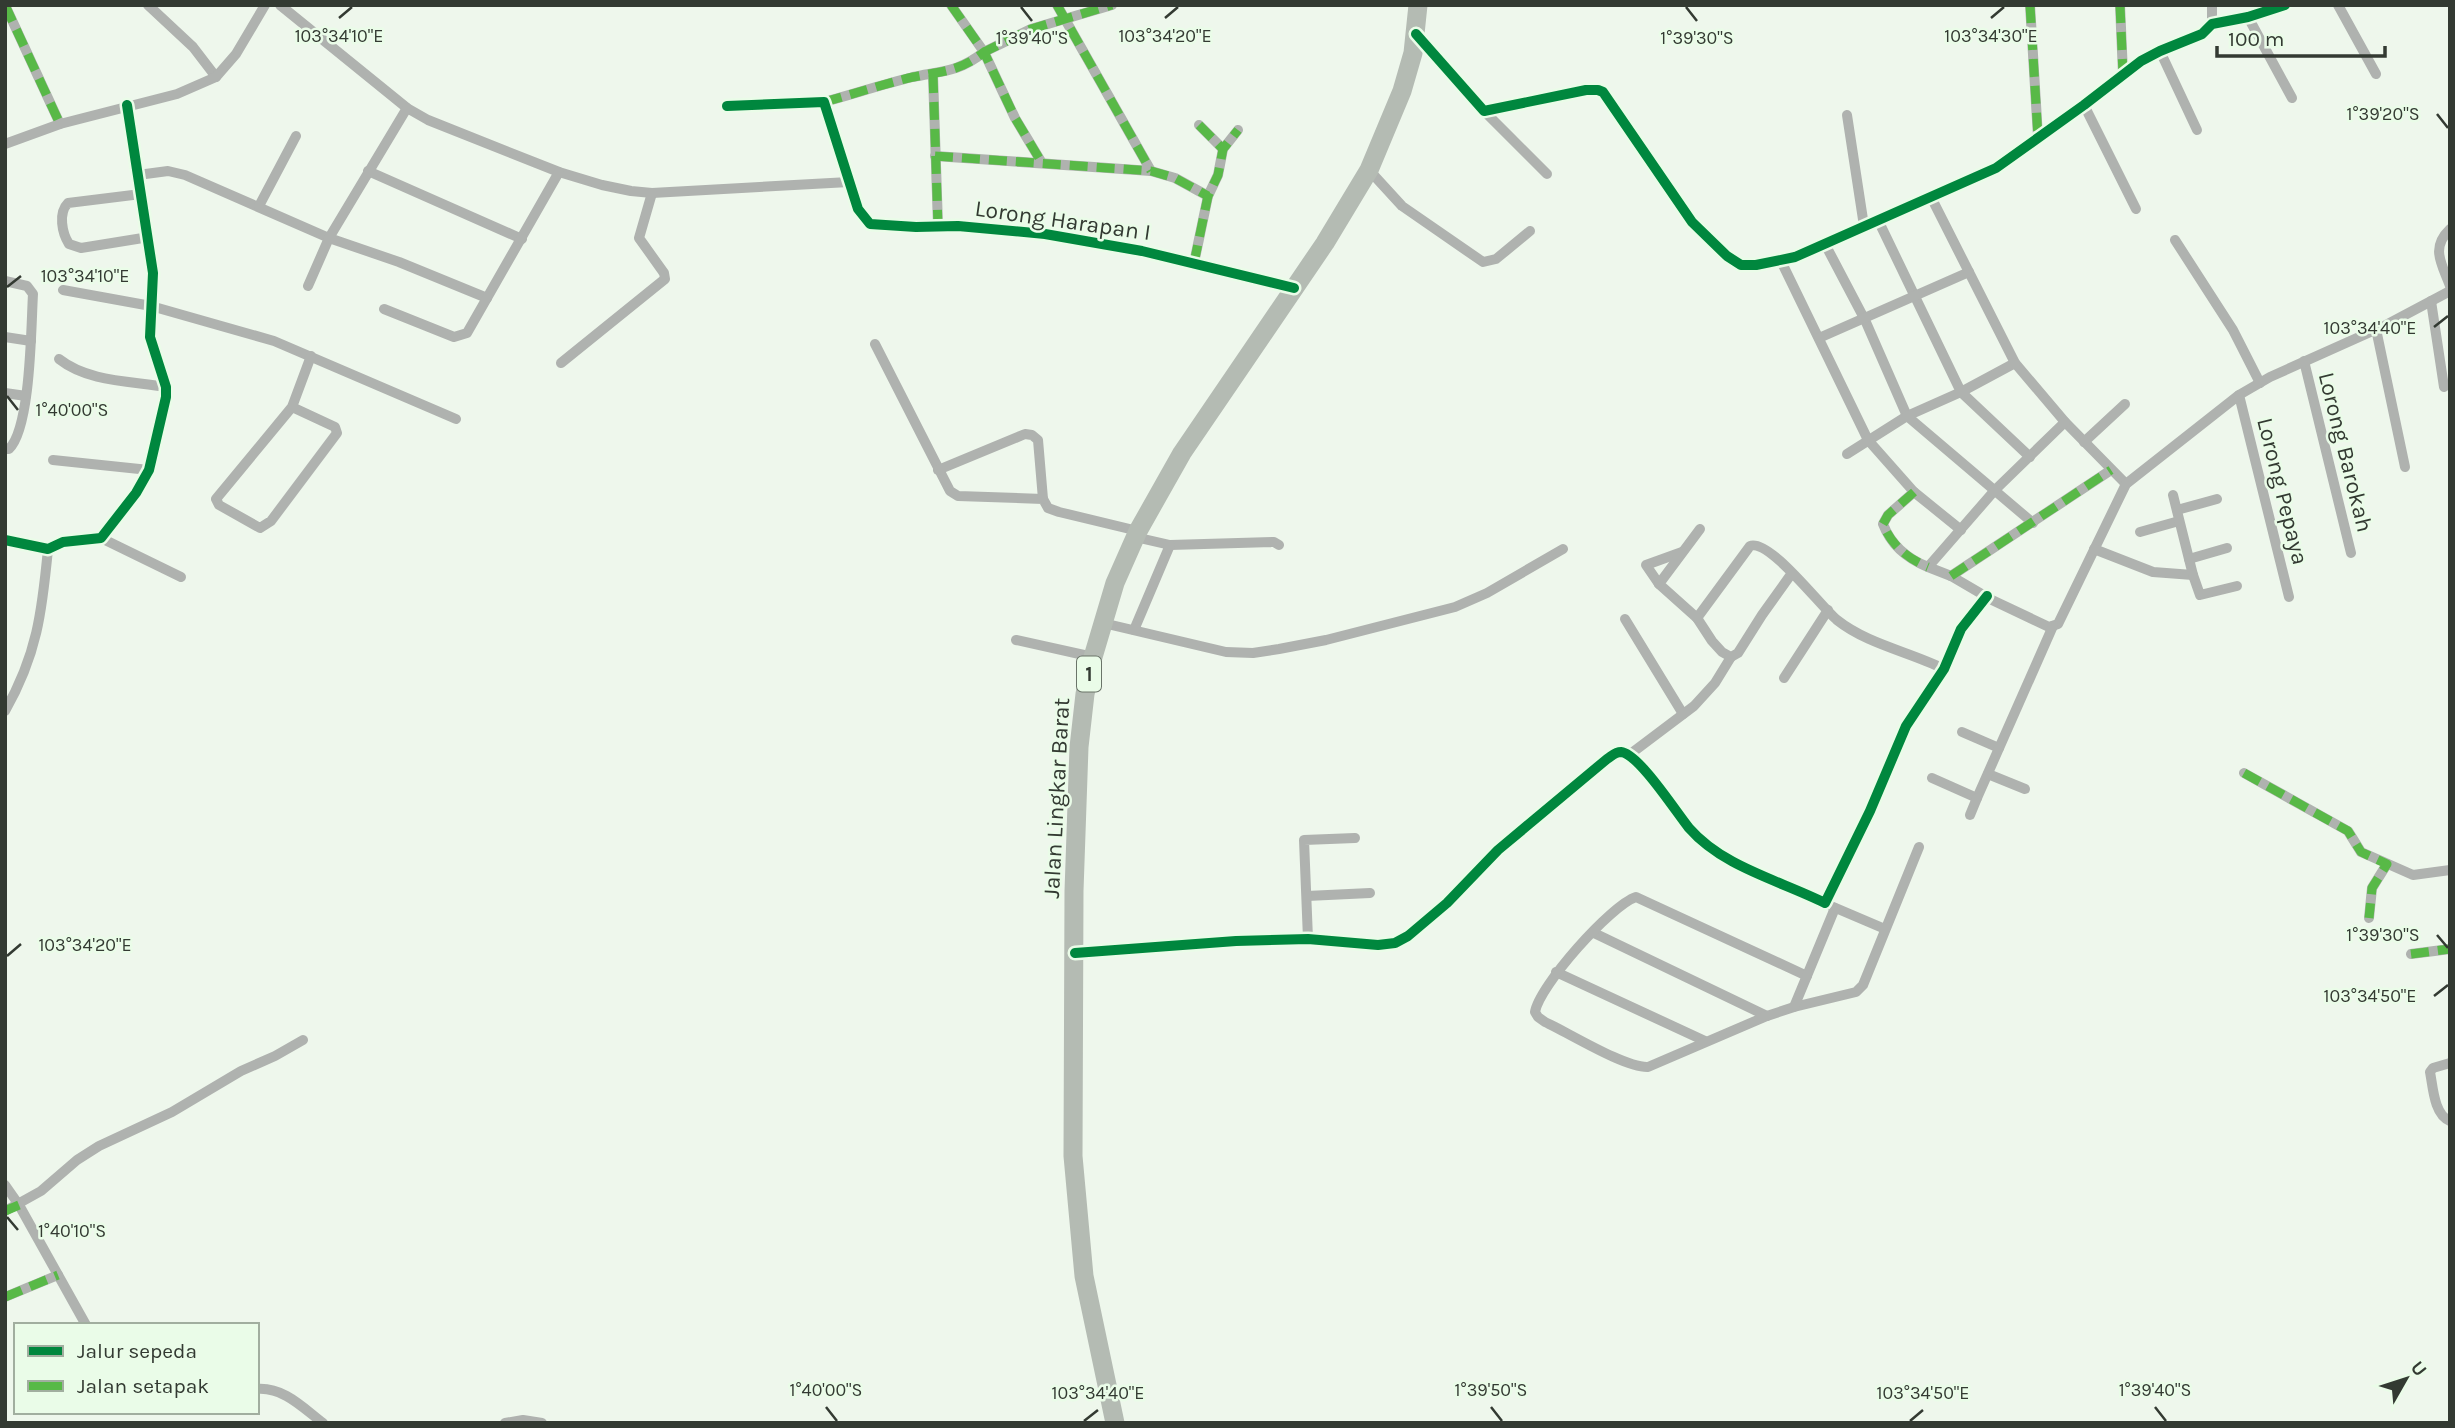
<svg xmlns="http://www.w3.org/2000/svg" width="2455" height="1428" viewBox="0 0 2455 1428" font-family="Karla,sans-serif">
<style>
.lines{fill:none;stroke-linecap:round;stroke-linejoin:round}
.street{stroke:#afb2af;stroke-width:10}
.highway{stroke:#b4bbb3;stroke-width:19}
.quiet{stroke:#58b947;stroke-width:9;stroke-dasharray:18 9;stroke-linecap:butt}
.cycleway-casing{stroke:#eafce8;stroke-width:15}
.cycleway{stroke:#00873e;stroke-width:10}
.ticks{fill:none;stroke:#333a32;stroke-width:2.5}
.labels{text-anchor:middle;stroke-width:5;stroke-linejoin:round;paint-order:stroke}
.shield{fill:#eafce8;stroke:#6a7469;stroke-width:2}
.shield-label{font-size:21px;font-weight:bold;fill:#333a32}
.street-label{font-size:23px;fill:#333a32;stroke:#eafce8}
.ticks-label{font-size:18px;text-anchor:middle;fill:#333a32;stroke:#eafce8;stroke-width:5;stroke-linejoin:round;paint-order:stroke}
</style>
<rect width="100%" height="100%" fill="#eef7ec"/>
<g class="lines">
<g class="street">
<polyline points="5,5 60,124"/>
<polyline points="148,5 193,47 216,77"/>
<polyline points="280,5 407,108 428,120 559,172 602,185 631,191 652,193 849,182"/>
<polyline points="951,5 984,52 1031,29 1112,5"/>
<polyline points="1057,5 1151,171"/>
<polyline points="2030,5 2038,137"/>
<polyline points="2120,5 2123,74"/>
<polyline points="2212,5 2212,24"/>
<polyline points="2338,5 2376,74"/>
<polyline points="2248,17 2292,98"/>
<polyline points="1416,34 1484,111 1586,90 1598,90 1603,92 1692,222 1727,256 1741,265 1756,265 1795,257 1996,168 2084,105 2141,61 2160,51 2202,34 2212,24 2248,17 2285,5"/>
<polyline points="2160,51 2197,130"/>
<polyline points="933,75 938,226"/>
<path d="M824 102C854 94 883 84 913 77 942 71 959 72 984 52L1015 118 1042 163"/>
<polyline points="2084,105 2136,209"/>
<polyline points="727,106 824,102 858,209 870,224 916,227 958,226 1045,234 1142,251 1294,288"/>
<polyline points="1484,111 1547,174"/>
<polyline points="1847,115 1864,226"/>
<polyline points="1199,125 1223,149"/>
<polyline points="5,144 60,124 177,94 216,77 236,54 265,5"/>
<polyline points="935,156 1151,171 1175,178 1208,196"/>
<polyline points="1369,170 1402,206 1483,262 1496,259 1530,231"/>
<polyline points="368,171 522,239"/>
<polyline points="138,175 168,171 185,175 329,238 399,262 487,298"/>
<path d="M141 194 68 203C58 213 62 233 69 244L81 248 149 237"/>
<polyline points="1931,197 2015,363 2065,422 2126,484"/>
<polyline points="259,206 296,136"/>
<polyline points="1878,220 1961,392 2030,457"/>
<path d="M2450 229C2430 248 2442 264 2450 286"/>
<polyline points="2175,240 2233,330 2260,383"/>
<polyline points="1825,244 1865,320 1907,416 2033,523"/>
<polyline points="1781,261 1868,440 1914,492 1961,530"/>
<polyline points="1194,263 1208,196 1218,175 1223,149 1238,130"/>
<path d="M5 281 27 286 33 294C31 326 31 428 9 449H5"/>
<polyline points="308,286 329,238 407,108"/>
<polyline points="63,290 151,306 274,341 456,419"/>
<polyline points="2431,301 2444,387"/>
<polyline points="384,309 454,337 467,333 559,172"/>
<polyline points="2376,329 2405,467"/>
<polyline points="5,337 31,341"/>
<polyline points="1819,338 1969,272"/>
<polyline points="875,344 950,491 958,496 1043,499 1048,508 1059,512 1138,531"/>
<path d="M59 359C88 382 131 381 166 387"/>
<polyline points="2304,361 2351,553"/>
<polyline points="561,363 665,279 664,273 639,238 652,193"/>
<polyline points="5,393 26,396"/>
<polyline points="2239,395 2289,597"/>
<polyline points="292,407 335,427 337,433 271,521 260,528 219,505 216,499 292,407 311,356"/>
<polyline points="2065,422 1995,490 1928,567 1951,576 1992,600 2049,627 2058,624 2126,484 2239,395 2270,377 2386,325 2450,291"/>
<polyline points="2084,442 2125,404"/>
<polyline points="1847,454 1907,416 1961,392 2015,363"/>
<polyline points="53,460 149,470"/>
<polyline points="938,470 1025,434 1032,435 1038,440 1043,499"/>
<path d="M1914 492 1888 515 1883 524C1891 545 1908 559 1928 567"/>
<polyline points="2177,510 2217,499"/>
<polyline points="2140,532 2179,521"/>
<polyline points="101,538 181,577"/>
<polyline points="5,540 48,549 63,542 101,538 136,493 149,470 166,397 166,387 150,337 153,273 127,105"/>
<polyline points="1170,545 1274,542 1279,545"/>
<polyline points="2094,549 2153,572 2193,575 2173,495"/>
<polyline points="2189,559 2227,548"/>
<path d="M1792 573 1762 615 1738 653 1731 657 1722 652 1712 641 1697 618 1750 546C1769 538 1821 607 1837 620 1867 644 1910 652 1944 669"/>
<polyline points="2193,575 2200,595 2237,586"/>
<polyline points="1951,576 2111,470"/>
<polyline points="1659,584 1646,565 1682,552"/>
<polyline points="1697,618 1659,584 1700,529"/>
<polyline points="1625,619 1683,714"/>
<polyline points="1103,623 1226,652 1253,653 1279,649 1326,640 1455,607 1487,593 1563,549"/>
<polyline points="1134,630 1170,545 1135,537"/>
<polyline points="1016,640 1093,657"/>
<polyline points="1784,678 1828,610"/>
<path d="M5 711C37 655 42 612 48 549"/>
<polyline points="1962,732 1999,748"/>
<polyline points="1629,755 1694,706 1715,683 1731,657"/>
<polyline points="2244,773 2348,831 2361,852 2413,875 2450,870"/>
<polyline points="1988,774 2025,789"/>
<polyline points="1932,778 1977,798 2053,626"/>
<polyline points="1970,815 1977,798"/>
<polyline points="1307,896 1370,893"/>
<polyline points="1831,906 1885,929"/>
<polyline points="2369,918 2372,888 2387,864"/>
<polyline points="1594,933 1767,1016"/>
<polyline points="1308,939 1304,840 1355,838"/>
<path d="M1075 953 1236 941 1308 939 1378 945 1395 943 1408 936 1447 903 1498 850 1607 759C1612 756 1615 752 1621 752 1639 754 1676 812 1689 828 1723 867 1779 880 1825 903L1870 811 1906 726 1944 669 1961 629 1987 596"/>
<polyline points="2411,954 2450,949"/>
<polyline points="1556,972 1705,1041"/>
<path d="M1807 976 1636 897C1611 905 1539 986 1535 1012L1538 1017 1545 1022C1569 1033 1625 1068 1648 1067L1767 1016 1794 1007 1856 992 1863 985 1919 847"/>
<polyline points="1794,1007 1835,908"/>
<path d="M2450 1063 2433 1068 2430 1072C2433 1087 2434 1115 2450 1121"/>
<polyline points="5,1185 19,1205 86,1325"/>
<polyline points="5,1211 41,1191 77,1160 99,1146 172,1112 241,1071 275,1056 303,1040"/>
<polyline points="5,1297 58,1275"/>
<path d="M257 1389C284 1387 303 1408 323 1423"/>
<polyline points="505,1423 523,1420 542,1423"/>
</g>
<polyline class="highway" points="1115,1423 1084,1276 1073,1156 1074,891 1079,747 1085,694 1093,657 1115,583 1138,531 1182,453 1325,243 1369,170 1402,91 1413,53 1418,5"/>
<g class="quiet">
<polyline points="5,5 60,124"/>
<polyline points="951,5 984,52 1031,29 1112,5"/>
<polyline points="1057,5 1151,171"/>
<polyline points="2030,5 2038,137"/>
<polyline points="2120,5 2123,74"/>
<polyline points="933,75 938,226"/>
<path d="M824 102C854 94 883 84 913 77 942 71 959 72 984 52L1015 118 1042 163"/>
<polyline points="1199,125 1223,149"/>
<polyline points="935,156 1151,171 1175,178 1208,196"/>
<polyline points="1194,263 1208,196 1218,175 1223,149 1238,130"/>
<path d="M1914 492 1888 515 1883 524C1891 545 1908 559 1928 567"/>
<polyline points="1951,576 2111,470"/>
<polyline points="2244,773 2348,831 2361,852 2387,864 2372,888 2369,918"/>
<polyline points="2411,954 2450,949"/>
<polyline points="5,1211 19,1205"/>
<polyline points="5,1297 58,1275"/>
</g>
<defs>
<g id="cycleway">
<polyline points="1416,34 1484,111 1586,90 1598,90 1603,92 1692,222 1727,256 1741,265 1756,265 1795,257 1996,168 2084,105 2141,61 2160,51 2202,34 2212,24 2248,17 2285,5"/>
<polyline points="727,106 824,102 858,209 870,224 916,227 958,226 1045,234 1142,251 1294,288"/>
<polyline points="5,540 48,549 63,542 101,538 136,493 149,470 166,397 166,387 150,337 153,273 127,105"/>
<path d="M1075 953 1236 941 1308 939 1378 945 1395 943 1408 936 1447 903 1498 850 1607 759C1612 756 1615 752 1621 752 1639 754 1676 812 1689 828 1723 867 1779 880 1825 903L1870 811 1906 726 1944 669 1961 629 1987 596"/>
</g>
</defs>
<use href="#cycleway" class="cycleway-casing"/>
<use href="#cycleway" class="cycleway"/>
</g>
<path class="ticks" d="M1021 7 1032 21M1686 7 1697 21M339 18 352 7M1165 18 1178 7M1991 18 2004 7M2437 114 2448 128M7 287 21 276M2434 327 2448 316M7 396 18 410M2437 935 2448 948M7 956 21 944M2434 996 2448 985M7 1217 18 1230M826 1407 837 1421M1491 1407 1502 1421M2155 1407 2166 1421M1084 1421 1098 1410M1910 1421 1923 1410"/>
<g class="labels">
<rect class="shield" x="1077" y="656.5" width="24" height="35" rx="5"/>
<g class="shield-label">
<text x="1089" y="681">1</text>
</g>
<g class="street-label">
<text transform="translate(1063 220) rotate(8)" y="8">Lorong Harapan I</text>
<text transform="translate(2346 452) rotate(76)" y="8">Lorong Barokah</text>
<text transform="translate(2283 491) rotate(76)" y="8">Lorong Pepaya</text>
<text transform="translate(1056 798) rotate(-87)" y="8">Jalan Lingkar Barat</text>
</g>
</g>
<g class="ticks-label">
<text x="1165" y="42">103°34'20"E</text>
<text x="339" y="42">103°34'10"E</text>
<text x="1991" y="42">103°34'30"E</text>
<text x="1032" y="44">1°39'40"S</text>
<text x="1697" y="44">1°39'30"S</text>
<text x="2383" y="120">1°39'20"S</text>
<text x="85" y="282">103°34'10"E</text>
<text x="2370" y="334">103°34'40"E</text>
<text x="72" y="416">1°40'00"S</text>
<text x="2383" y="941">1°39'30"S</text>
<text x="85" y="951">103°34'20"E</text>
<text x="2370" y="1002">103°34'50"E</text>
<text x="72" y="1237">1°40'10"S</text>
<text x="826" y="1396">1°40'00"S</text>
<text x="1491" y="1396">1°39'50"S</text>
<text x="2155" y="1396">1°39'40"S</text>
<text x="1098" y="1399">103°34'40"E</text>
<text x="1923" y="1399">103°34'50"E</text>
</g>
<rect width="2455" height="1428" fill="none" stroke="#333a32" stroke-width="14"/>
<rect x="14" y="1323" width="245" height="91" fill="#eafce8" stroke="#a1ae9f" stroke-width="2"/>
<rect x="28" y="1346" width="35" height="10" fill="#00873e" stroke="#a1ae9f" stroke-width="2"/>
<text x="77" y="1358" font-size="21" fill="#333a32">Jalur sepeda</text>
<rect x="28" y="1381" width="35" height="10" fill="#58b947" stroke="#a1ae9f" stroke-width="2"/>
<text x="77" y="1393" font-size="21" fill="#333a32">Jalan setapak</text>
<g transform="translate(2406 1379) rotate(51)" stroke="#eafce8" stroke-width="5" paint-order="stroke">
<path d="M0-5L12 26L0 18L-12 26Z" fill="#333a32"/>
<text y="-10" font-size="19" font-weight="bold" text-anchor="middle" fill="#333a32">U</text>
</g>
<path d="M2217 46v10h168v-10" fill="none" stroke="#333a32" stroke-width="3.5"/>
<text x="2228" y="46" font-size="21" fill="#333a32" stroke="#eafce8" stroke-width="5" paint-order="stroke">100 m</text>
</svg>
